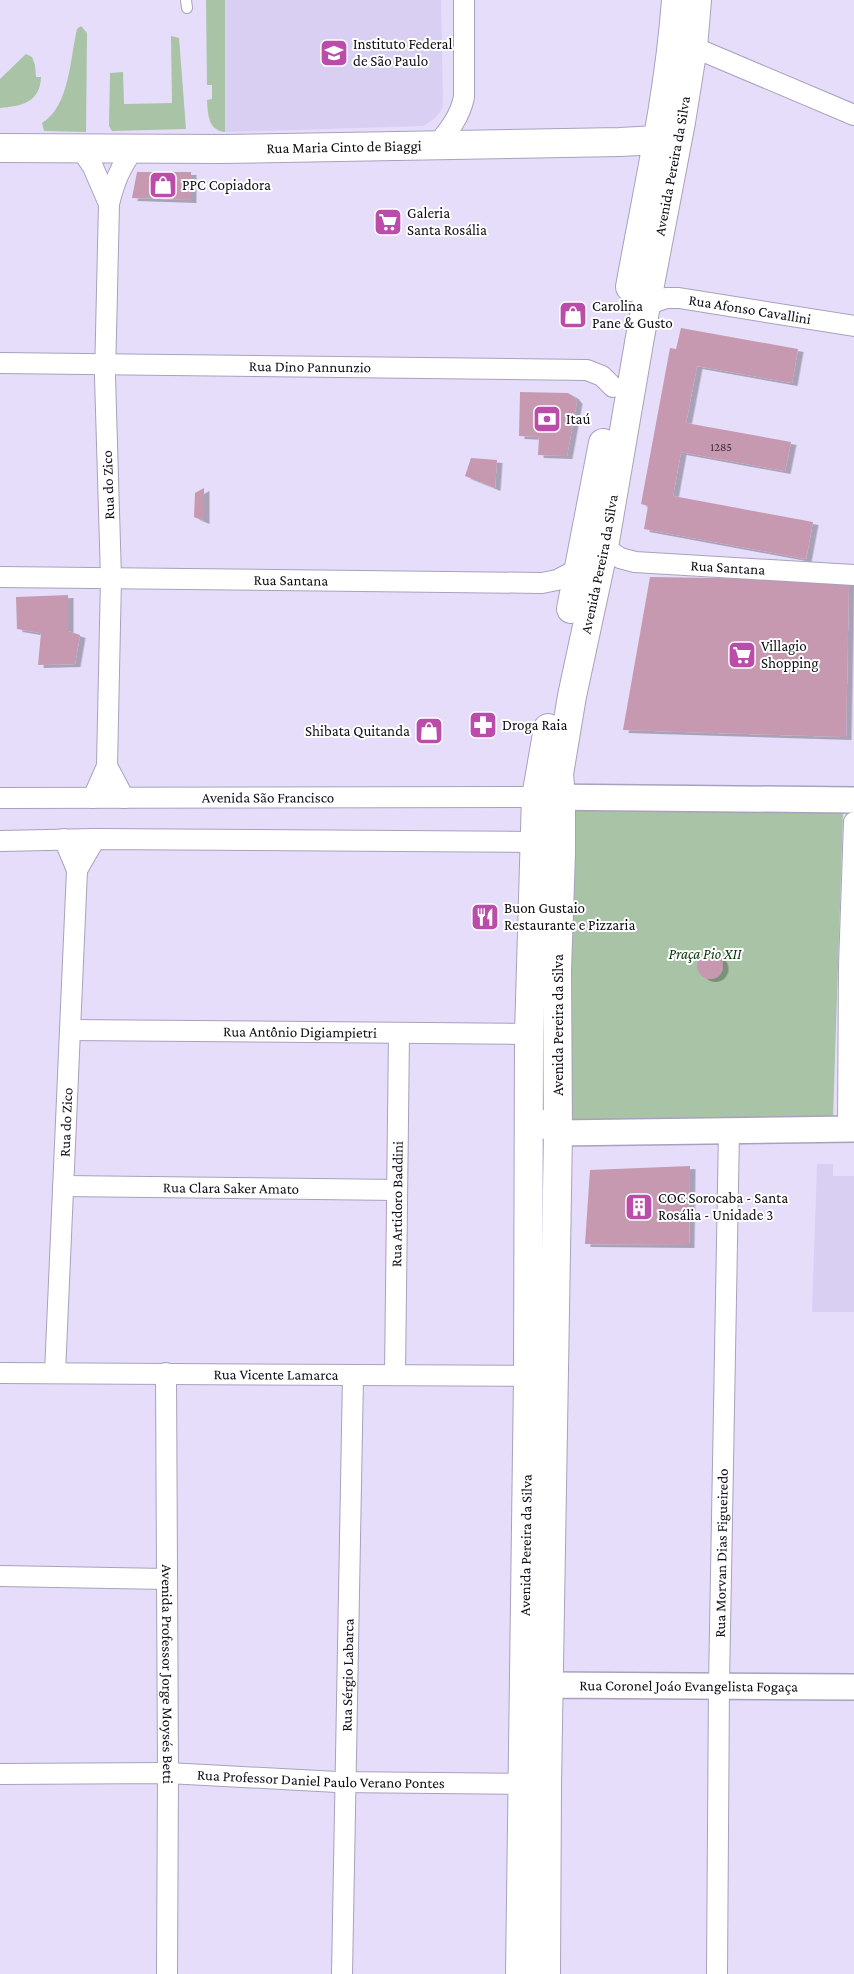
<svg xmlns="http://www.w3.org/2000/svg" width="854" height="1974" viewBox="0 0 854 1974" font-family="'Crimson Pro',serif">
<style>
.built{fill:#d9cff2}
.green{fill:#a9c3a6}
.building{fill:#c699b0;filter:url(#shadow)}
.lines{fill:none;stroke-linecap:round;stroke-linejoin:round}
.service-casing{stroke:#a9a1bc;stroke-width:12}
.minor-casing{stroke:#a9a1bc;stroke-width:22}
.tertiary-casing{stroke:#a9a1bc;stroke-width:28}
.secondary-casing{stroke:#a9a1bc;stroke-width:30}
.service{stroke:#fff;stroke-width:10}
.minor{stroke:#fff;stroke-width:20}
.tertiary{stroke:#fff;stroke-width:25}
.secondary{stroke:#fff;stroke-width:28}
.labels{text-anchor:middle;stroke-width:4;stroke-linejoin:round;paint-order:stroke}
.number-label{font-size:12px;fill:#3d2f3c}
.poi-label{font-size:15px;fill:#0f0c15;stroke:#fff;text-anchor:start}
.street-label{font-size:15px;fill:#0f0c15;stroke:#fff}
.park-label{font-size:15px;font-style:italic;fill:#043604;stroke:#fff}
</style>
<defs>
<filter id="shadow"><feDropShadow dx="5.5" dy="3" stdDeviation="0" flood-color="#0004"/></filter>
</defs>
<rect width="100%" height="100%" fill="#e6ddfa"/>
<g class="built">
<polygon points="225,0 441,0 443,105 440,112 435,118 424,126 225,132"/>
<polygon points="817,1164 833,1164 833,1176 854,1176 854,1312 812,1312"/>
</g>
<g class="green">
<path d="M206 0H225V132C208 130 208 115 207 100L212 99V85H207Z"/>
<path d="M81 26 87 33 86 132 44 131 42 123C70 106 70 58 77 29Z"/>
<polygon points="171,36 179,38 186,129 112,131 109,126 110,73 123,72 124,104 172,103"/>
<path d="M26 54 32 57 35 65 36 77H41C40 103 21 106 0 108V79Z"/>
<polygon points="573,809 843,813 833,1118 570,1120"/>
</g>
<g class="building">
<polygon points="137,172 191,172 191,200 132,198"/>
<polygon points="681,328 798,349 792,383 697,366 686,423 791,442 785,471 681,452 673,496 813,522 806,559 644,529 648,506 641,504 670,348 676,349"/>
<polygon points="520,392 568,393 573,396 577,401 567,456 538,455 539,437 519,436"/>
<polygon points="471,458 497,460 495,488 465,476"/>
<polygon points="204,488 204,521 194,517 195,493"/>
<polygon points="650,577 849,580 846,737 623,730"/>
<polygon points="68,595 68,631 80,635 75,664 38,665 41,633 17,629 16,597"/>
<circle cx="710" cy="966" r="13"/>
<polygon points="690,1166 689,1245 585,1244 590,1170"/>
</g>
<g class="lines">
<defs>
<polyline id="service" points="186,0 187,8"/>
<g id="minor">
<polyline points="693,47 854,115"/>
<path d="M436 146C449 130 460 117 464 97V0"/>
<polyline points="81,149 93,167 109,204"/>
<path id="s1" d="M646 305 666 298H679L854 326"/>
<path id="s2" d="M0 363 587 370 602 376 613 387"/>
<path id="s3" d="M604 547 620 558 635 562 854 575"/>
<path id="s4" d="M0 577 542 583 557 580 580 568"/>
<path d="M107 766 111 578 105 377 109 204C114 183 120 167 134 149"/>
<path id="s5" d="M0 798 536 797"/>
<polyline points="93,798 107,766 124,798"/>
<polyline points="64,839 77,870 95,839"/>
<polyline points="0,841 95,839 534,842"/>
<path id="s6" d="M70 1030 529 1034"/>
<polyline points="848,1130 849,966 854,822"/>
<path id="s7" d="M63 1186 397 1190"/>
<path id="s8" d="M0 1373 542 1376"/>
<path id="s9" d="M55 1373 77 870"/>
<path id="s10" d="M166 1373 168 1773 167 1974"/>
<path id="s11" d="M395 1375 399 1033"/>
<polyline points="0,1576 167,1579"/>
<path id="s12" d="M0 1774 168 1773 337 1782 522 1784"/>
<path id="s13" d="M342 1974 353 1376"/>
<path id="s14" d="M717 1974 719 1685 729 1131"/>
</g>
<g id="tertiary">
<polyline points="542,797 854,800"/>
<polyline points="540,1122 558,1133 854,1129"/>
<path id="s15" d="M529 1689 550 1685 854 1687"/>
</g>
<g id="secondary">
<path id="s16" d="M0 148 222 149 620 142 657 140 670 130"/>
<path d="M630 287C647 192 669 97 676 0"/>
<polyline points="571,609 603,443"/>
<path id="s17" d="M520 1974 528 1377 529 1034 536 797 548 728"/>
<path id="s18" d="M546 1974 547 1784 558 1133 557 970 561 853V796L559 774 572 696 604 547 640 337 681 122 693 47 697 0"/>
</g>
</defs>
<use href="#service" class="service-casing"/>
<use href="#minor" class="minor-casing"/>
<use href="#tertiary" class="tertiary-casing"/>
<use href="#secondary" class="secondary-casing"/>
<use href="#service" class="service"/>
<use href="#minor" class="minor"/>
<use href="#tertiary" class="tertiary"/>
<use href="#secondary" class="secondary"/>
</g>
<defs>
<symbol id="university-square" viewBox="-11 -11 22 22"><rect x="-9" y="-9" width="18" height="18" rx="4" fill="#bb4ca9" stroke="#fff"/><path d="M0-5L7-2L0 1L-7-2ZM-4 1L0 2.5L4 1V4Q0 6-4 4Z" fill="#fff"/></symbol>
<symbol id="shop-square" viewBox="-11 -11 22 22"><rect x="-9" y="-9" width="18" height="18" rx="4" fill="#bb4ca9" stroke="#fff"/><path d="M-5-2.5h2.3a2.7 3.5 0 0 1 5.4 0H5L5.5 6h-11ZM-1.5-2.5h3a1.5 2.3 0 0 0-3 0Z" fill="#fff"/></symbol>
<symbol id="supermarket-square" viewBox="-11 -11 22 22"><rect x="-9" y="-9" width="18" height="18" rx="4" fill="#bb4ca9" stroke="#fff"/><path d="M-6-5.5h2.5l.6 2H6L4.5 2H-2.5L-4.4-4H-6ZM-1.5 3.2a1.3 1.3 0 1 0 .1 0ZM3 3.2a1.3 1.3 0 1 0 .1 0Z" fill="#fff"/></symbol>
<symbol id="bank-square" viewBox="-11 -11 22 22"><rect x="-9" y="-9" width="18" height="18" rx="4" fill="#bb4ca9" stroke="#fff"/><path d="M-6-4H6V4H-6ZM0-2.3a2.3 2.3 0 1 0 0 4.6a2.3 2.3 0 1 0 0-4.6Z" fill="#fff"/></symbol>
<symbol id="pharmacy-square" viewBox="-11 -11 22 22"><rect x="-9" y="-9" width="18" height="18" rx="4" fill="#bb4ca9" stroke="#fff"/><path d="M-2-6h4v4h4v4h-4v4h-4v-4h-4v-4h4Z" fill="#fff"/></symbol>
<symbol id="restaurant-square" viewBox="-11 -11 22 22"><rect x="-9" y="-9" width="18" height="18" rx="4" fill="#bb4ca9" stroke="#fff"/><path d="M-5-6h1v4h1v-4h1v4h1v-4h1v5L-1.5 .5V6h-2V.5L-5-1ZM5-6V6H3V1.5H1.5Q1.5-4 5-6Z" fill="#fff"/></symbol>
<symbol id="building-square" viewBox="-11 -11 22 22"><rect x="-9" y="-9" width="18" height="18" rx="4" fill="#bb4ca9" stroke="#fff"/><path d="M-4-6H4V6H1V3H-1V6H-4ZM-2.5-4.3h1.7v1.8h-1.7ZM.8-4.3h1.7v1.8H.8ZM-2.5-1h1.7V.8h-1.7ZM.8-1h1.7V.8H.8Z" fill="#fff"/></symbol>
</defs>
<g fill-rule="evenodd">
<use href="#university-square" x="318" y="37" width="32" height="32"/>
<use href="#shop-square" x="147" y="169" width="32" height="32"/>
<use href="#supermarket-square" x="372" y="206" width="32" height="32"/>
<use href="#shop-square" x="557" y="299" width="32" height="32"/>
<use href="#bank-square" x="531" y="403" width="32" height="32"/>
<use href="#supermarket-square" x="726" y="639" width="32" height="32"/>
<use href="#pharmacy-square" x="467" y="709" width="32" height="32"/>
<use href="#shop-square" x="413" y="715" width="32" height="32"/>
<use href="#restaurant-square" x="469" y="901" width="32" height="32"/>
<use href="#building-square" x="623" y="1191" width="32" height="32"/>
</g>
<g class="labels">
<g class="number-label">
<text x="721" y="451">1285</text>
</g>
<g class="poi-label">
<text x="353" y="49">Instituto Federal<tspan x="353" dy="17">de São Paulo</tspan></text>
<text x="182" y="190">PPC Copiadora</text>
<text x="407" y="218">Galeria<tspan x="407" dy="17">Santa Rosália</tspan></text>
<text x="592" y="311">Carolina<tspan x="592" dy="17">Pane &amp; Gusto</tspan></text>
<text x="566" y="424">Itaú</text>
<text x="761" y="651">Villagio<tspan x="761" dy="17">Shopping</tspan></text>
<text x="502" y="730">Droga Raia</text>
<text x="410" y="736" text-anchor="end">Shibata Quitanda</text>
<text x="504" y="913">Buon Gustaio<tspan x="504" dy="17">Restaurante e Pizzaria</tspan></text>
<text x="658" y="1203">COC Sorocaba - Santa<tspan x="658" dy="17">Rosália - Unidade 3</tspan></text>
</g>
<g class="street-label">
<text dy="5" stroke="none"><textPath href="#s16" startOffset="344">Rua Maria Cinto de Biaggi</textPath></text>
<text dy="5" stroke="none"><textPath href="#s18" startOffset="1819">Avenida Pereira da Silva</textPath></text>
<text dy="5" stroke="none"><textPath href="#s1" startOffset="106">Rua Afonso Cavallini</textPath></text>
<text dy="5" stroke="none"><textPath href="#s2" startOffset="310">Rua Dino Pannunzio</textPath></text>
<text transform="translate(108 485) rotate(-92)" y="5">Rua do Zico</text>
<text dy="5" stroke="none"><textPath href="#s18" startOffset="1414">Avenida Pereira da Silva</textPath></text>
<text dy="5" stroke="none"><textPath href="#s3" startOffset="128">Rua Santana</textPath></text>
<text dy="5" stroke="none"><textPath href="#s4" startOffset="291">Rua Santana</textPath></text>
<text dy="5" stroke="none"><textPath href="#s5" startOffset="268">Avenida São Francisco</textPath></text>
<text transform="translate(558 1025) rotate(-90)" y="5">Avenida Pereira da Silva</text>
<text dy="5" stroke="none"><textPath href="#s6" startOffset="230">Rua Antônio Digiampietri</textPath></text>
<text dy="5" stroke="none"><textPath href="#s9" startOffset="251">Rua do Zico</textPath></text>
<text dy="5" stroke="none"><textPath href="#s7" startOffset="168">Rua Clara Saker Amato</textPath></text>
<text dy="5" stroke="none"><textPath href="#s11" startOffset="171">Rua Artidoro Baddini</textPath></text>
<text dy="5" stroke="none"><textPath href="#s8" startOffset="276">Rua Vicente Lamarca</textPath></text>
<text dy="5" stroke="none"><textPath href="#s17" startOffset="429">Avenida Pereira da Silva</textPath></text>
<text dy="5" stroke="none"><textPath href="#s14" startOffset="421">Rua Morvan Dias Figueiredo</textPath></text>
<text dy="5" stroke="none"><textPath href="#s10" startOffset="301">Avenida Professor Jorge Moysés Betti</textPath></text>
<text dy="5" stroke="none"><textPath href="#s13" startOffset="299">Rua Sérgio Labarca</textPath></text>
<text dy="5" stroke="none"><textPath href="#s15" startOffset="160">Rua Coronel Joáo Evangelista Fogaça</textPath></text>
<text dy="5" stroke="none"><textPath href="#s12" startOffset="321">Rua Professor Daniel Paulo Verano Pontes</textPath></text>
</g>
<g class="park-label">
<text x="705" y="959">Praça Pio XII</text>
</g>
</g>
</svg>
